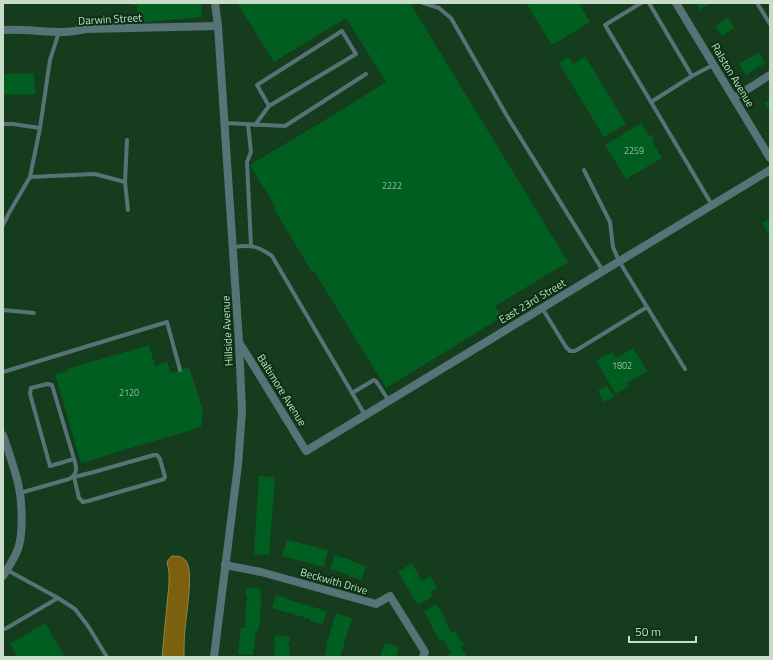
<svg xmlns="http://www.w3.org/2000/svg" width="773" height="660" viewBox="0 0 773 660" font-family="'Titillium Web',sans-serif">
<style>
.water{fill:#7b600f;stroke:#928647}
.building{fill:#015e21}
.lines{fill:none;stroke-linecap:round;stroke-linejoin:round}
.service{stroke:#587377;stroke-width:4}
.minor{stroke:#587377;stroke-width:8}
.tertiary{stroke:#587377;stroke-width:8}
.labels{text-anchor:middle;stroke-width:4;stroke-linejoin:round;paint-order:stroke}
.number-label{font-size:9px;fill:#96bd9f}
.street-label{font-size:11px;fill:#c7ddc9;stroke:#093213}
</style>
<rect width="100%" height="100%" fill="#153c1d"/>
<path class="water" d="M172 556C177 556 182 556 186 561 194 571 186 615 185 629 184 638 184 648 184 657H162L169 584V572L167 562 169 559Z"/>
<g class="building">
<polygon points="132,3 201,3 202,17 138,23 137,5 132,5"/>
<polygon points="237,3 410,3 568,262 495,306 502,317 386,388 314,271 312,272 274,209 276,208 250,165 335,114 386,82 346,18 274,62"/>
<polygon points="526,3 579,3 590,22 552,45"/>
<polygon points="696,3 711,3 700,10"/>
<polygon points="728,18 734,28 722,36 715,26"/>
<polygon points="759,52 765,63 746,75 739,64"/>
<polygon points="585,56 626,124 604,137 559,63 568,57 573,64"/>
<polygon points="34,73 35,94 3,95 3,74"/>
<polygon points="770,99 770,107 768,108 764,103"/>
<polygon points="641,123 649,136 651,134 654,140 652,141 662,158 626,179 605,145"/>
<polygon points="770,218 770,237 762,223"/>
<polygon points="149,345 155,366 167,362 171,373 189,367 203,411 201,427 81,463 55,374 68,371 67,369"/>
<polygon points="633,348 647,371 627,383 629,386 616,394 596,361 612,352 616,358"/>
<polygon points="607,385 614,397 604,402 598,391"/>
<polygon points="259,476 275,477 269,555 254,554"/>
<polygon points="287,540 328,550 324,567 282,556"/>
<polygon points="335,555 351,560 351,561 366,566 362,580 346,575 346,574 330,569"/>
<polygon points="412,563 422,581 430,576 437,588 430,592 433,596 418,605 398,572"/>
<polygon points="247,587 261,589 260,598 262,598 259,613 261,614 258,631 256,631 253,655 238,654 241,628 245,628 246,613 245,613 247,596 245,595"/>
<polygon points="276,595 289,599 289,600 327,611 323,624 310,621 310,619 272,608"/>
<polygon points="436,604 445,618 444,619 452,633 455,631 464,646 461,647 467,657 449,657 448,655 451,653 443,639 440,641 431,627 432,626 424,612"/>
<polygon points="336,613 352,618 340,657 324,657 327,646 326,646"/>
<polygon points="45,623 65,657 18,657 10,644"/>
<polygon points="275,635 290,637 288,646 290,646 289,657 273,657 276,644 274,644"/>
<polygon points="385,643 399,647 396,657 380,657"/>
</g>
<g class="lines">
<g class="service">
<polyline points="423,3 439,8 451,18 507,116 603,271"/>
<polyline points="641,3 605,25 651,102 692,76 713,65"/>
<polyline points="649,3 692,76"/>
<polyline points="757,3 770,24"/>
<polyline points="651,102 712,205"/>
<polyline points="225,123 285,126 366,74"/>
<polyline points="3,124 13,124 40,128"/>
<polyline points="248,125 251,152 247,162 251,246"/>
<polyline points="255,125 269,106 356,54 342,31 257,85 269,106"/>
<polyline points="127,140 125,182 128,210"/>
<polyline points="584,170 610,222 613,247 619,261 685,369"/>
<polyline points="30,177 95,174 125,182"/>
<polyline points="3,225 9,213 30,177 40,128 50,60 59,32"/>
<path d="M233 247C251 245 256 245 272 256L365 415"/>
<polyline points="542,308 566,347 570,351 575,351 647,307"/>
<polyline points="3,310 34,313"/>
<polyline points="3,372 167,322 180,370"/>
<polyline points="352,393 374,380 376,381 389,401"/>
<polygon points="154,455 157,455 160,459 165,477 164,479 88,501 83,502 79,498 74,477 94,472"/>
<path d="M20 493 69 479C78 474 77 468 74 459L52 385 47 384 31 388 30 394 50 466 74 459"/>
<polyline points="7,570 58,598 75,609 88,626 107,657"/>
<polyline points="5,629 58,598"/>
</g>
<g class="minor">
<polyline points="676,3 770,158"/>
<path d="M3 30C23 29 44 32 64 32 72 32 79 30 87 29L218 26"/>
<polyline points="734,98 770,75"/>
<polyline points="239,342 306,451 770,170"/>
<path d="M3 435C8 450 13 464 17 479 22 497 24 531 18 549 14 559 9 567 3 576"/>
<polyline points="225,565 261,572 376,604 390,596 425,652 423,657"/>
</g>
<polyline class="tertiary" points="214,657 238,465 242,411 239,342 218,26 215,3"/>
</g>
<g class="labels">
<g class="number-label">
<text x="634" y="154">2259</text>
<text x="392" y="189">2222</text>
<text x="622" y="369">1802</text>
<text x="129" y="396">2120</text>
</g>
<g class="street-label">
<text transform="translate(110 19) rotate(-3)" y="4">Darwin Street</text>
<text transform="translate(733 75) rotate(59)" y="4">Ralston Avenue</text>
<text transform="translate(532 301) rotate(-31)" y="4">East 23rd Street</text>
<text transform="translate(227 331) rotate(-93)" y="4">Hillside Avenue</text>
<text transform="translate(282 390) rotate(58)" y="4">Baltimore Avenue</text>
<text transform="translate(334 581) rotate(16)" y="4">Beckwith Drive</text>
</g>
</g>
<rect width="773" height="660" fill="none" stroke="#c7ddc9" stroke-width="8"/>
<path d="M629 636v6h67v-6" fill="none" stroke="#c7ddc9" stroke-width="2"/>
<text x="635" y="636" font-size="12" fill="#c7ddc9" stroke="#093213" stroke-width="3" paint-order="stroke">50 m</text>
</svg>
